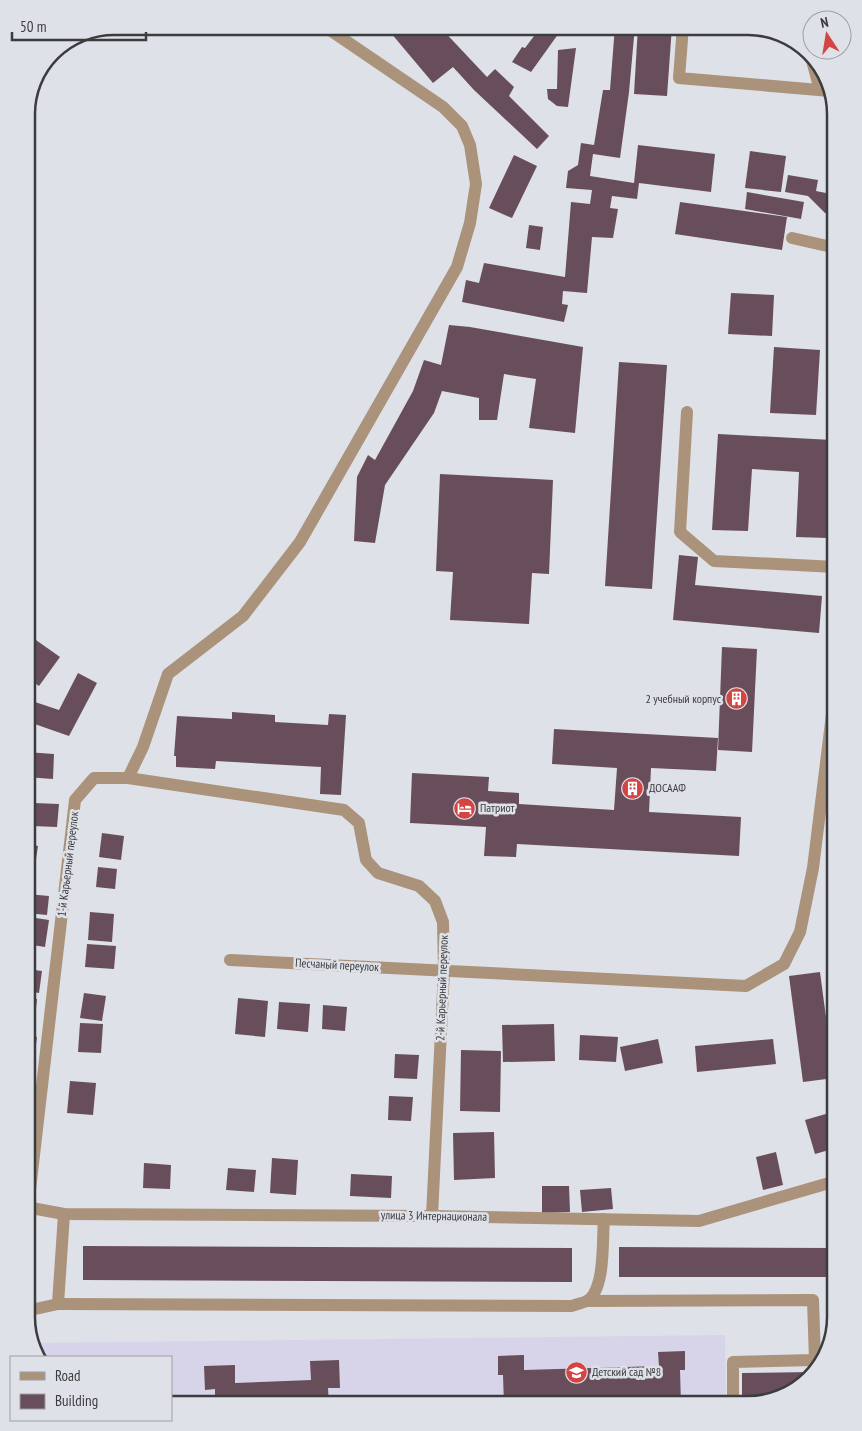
<svg xmlns="http://www.w3.org/2000/svg" width="862" height="1431" viewBox="0 0 862 1431" font-family="'PT Sans Narrow',sans-serif">
<style>
.education{fill:#d7d4ea}
.building{fill:#684e5a}
.lines{fill:none;stroke-linecap:round;stroke-linejoin:round}
.minor{stroke:#ab927a;stroke-width:12}
.labels{text-anchor:middle;stroke-width:5;stroke-linejoin:round;paint-order:stroke}
.poi-label{font-size:12px;fill:#3b3c3e;stroke:#dee1e7;text-anchor:start}
.street-label{font-size:12px;fill:#3b3c3e;stroke:#dee1e7}
.rim{fill:none;stroke:#3b3c3e;stroke-width:2.5}
</style>
<rect width="100%" height="100%" fill="#dee1e7"/>
<polygon class="education" points="725,1335 726,1405 171,1405 171,1357 37,1357 32,1343"/>
<g class="building">
<polygon points="385,26 439,26 487,77 495,69 514,87 509,96 549,136 537,149 474,90 453,67 433,83"/>
<polygon points="537,26 564,26 531,72 512,62 522,47 525,48 540,28"/>
<polygon points="615,26 635,26 629,92 620,158 593,154 590,176 634,183 638,145 715,154 711,192 639,183 637,199 612,196 610,208 618,209 613,238 592,237 587,293 563,291 562,304 568,305 564,322 462,302 466,280 479,283 484,263 565,277 571,202 590,204 592,190 566,188 568,171 578,165 581,143 594,145 603,90 610,90"/>
<polygon points="638,26 672,26 667,96 634,94"/>
<polygon points="576,48 568,107 557,106 548,99 547,89 557,89 558,50"/>
<polygon points="750,151 786,156 781,192 745,188"/>
<polygon points="514,155 537,166 512,218 489,208"/>
<polygon points="788,175 818,180 816,191 836,195 836,215 825,213 808,196 785,192"/>
<polygon points="747,192 804,202 801,219 745,209"/>
<polygon points="680,202 787,217 782,250 675,234"/>
<polygon points="529,225 543,227 540,250 526,248"/>
<polygon points="731,293 774,295 772,336 728,334"/>
<polygon points="449,325 470,327 583,347 575,433 529,428 536,379 504,374 497,420 479,420 479,398 442,391 434,413 385,485 375,543 354,541 357,477 368,455 375,460 413,391 424,360 441,365"/>
<polygon points="774,347 820,350 816,415 770,413"/>
<polygon points="619,362 667,365 652,589 605,586"/>
<polygon points="718,434 832,440 827,538 796,537 799,472 752,469 748,531 712,530"/>
<polygon points="440,474 553,480 549,574 532,573 529,624 450,620 453,572 436,571"/>
<polygon points="679,555 698,557 695,585 822,596 819,633 673,620"/>
<polygon points="26,633 60,657 39,686 26,677"/>
<polygon points="722,647 757,649 752,752 718,750"/>
<polygon points="78,673 97,683 69,736 26,721 26,699 59,710"/>
<polygon points="232,712 275,715 275,722 328,725 329,714 346,715 341,795 320,794 321,767 216,761 215,769 176,767 176,756 174,756 177,716 232,719"/>
<polygon points="554,729 718,738 716,771 651,768 649,812 741,817 739,856 517,844 516,857 484,856 486,827 410,823 412,773 489,777 488,791 519,793 519,804 614,810 617,768 552,764"/>
<polygon points="26,752 54,754 53,779 26,777"/>
<polygon points="34,803 59,804 57,827 32,826"/>
<polygon points="102,833 124,836 121,860 99,857"/>
<polygon points="26,835 34,836 33,845 38,846 35,866 26,865"/>
<polygon points="98,867 117,869 115,889 96,887"/>
<polygon points="835,875 836,875 836,906 831,906"/>
<polygon points="27,894 49,896 47,915 26,913"/>
<polygon points="90,912 114,914 112,942 88,940"/>
<polygon points="29,917 49,920 45,947 26,944"/>
<polygon points="87,944 116,946 114,969 85,967"/>
<polygon points="26,969 42,971 39,993 26,991"/>
<polygon points="820,972 834,1078 803,1082 789,976"/>
<polygon points="84,993 106,996 102,1021 80,1018"/>
<polygon points="26,998 37,999 34,1027 26,1027"/>
<polygon points="238,998 268,1001 265,1037 235,1034"/>
<polygon points="279,1002 310,1004 308,1032 277,1029"/>
<polygon points="323,1005 347,1007 345,1031 322,1029"/>
<polygon points="80,1023 103,1024 101,1053 78,1052"/>
<polygon points="554,1024 555,1061 503,1062 502,1025"/>
<polygon points="580,1035 618,1037 616,1062 579,1060"/>
<polygon points="26,1036 37,1037 33,1069 26,1068"/>
<polygon points="658,1039 663,1063 625,1071 620,1047"/>
<polygon points="773,1039 776,1064 697,1072 695,1046"/>
<polygon points="461,1050 501,1051 500,1112 460,1111"/>
<polygon points="395,1054 419,1055 417,1079 394,1078"/>
<polygon points="70,1081 96,1083 93,1115 67,1113"/>
<polygon points="389,1096 413,1097 411,1121 388,1120"/>
<polygon points="836,1111 836,1148 815,1154 805,1120"/>
<polygon points="494,1132 495,1178 454,1180 453,1133"/>
<polygon points="776,1152 783,1185 763,1190 756,1157"/>
<polygon points="272,1158 298,1160 296,1195 270,1193"/>
<polygon points="144,1163 171,1165 170,1189 143,1188"/>
<polygon points="228,1168 256,1170 254,1192 226,1190"/>
<polygon points="351,1174 392,1176 391,1198 350,1196"/>
<polygon points="542,1186 569,1186 570,1212 542,1213"/>
<polygon points="611,1188 613,1209 582,1212 580,1190"/>
<polygon points="83,1246 572,1248 572,1282 83,1280"/>
<polygon points="619,1247 836,1248 836,1277 619,1277"/>
<polygon points="685,1351 685,1370 680,1370 681,1405 504,1405 503,1375 498,1375 498,1356 524,1355 524,1370 659,1366 658,1352"/>
<polygon points="339,1360 340,1388 328,1388 329,1405 215,1405 215,1389 205,1390 204,1366 235,1365 235,1383 311,1380 310,1361"/>
<polygon points="813,1372 786,1396 742,1405 742,1373"/>
</g>
<g class="lines">
<g class="minor">
<polyline points="683,26 679,78 830,91"/>
<polyline points="811,57 820,90"/>
<polyline points="792,238 836,248"/>
<polyline points="836,348 833,330 836,278"/>
<polyline points="687,412 680,532 714,561 836,567"/>
<polyline points="128,778 143,747 168,674 243,616 300,542 457,267 470,223 476,184 470,145 462,126 443,107 324,26"/>
<polyline points="230,960 746,986 784,964 800,932 813,868 836,682"/>
<polyline points="26,1207 64,1214 432,1216 699,1221 836,1181"/>
<polyline points="28,1207 75,800 94,778 128,778 344,810 359,823 366,860 378,873 419,886 435,901 443,922 444,970 432,1216"/>
<polyline points="833,1220 836,1220"/>
<polyline points="587,1301 813,1300 815,1360 733,1362 733,1405"/>
<path d="M58 1304 572 1306C576 1304 583 1303 587 1301 606 1289 602 1239 604 1219"/>
<polyline points="26,1311 58,1304 64,1214"/>
</g>
</g>
<defs>
<symbol id="building-disc" viewBox="-11 -11 22 22"><circle r="9.5" fill="#d34442" stroke="#dee1e7"/><path d="M-4-6H4V6H1V3H-1V6H-4ZM-2.5-4.3h1.7v1.8h-1.7ZM.8-4.3h1.7v1.8H.8ZM-2.5-1h1.7V.8h-1.7ZM.8-1h1.7V.8H.8Z" fill="#fff"/></symbol>
<symbol id="hotel-disc" viewBox="-11 -11 22 22"><circle r="9.5" fill="#d34442" stroke="#dee1e7"/><path d="M-6-4.5h1.5V1H6V5H4.5V3h-9V5H-6ZM-4 0a1.8 1.8 0 1 1 3.6 0ZM.5 0V-2.5h3Q6-2.5 6 0Z" fill="#fff"/></symbol>
<symbol id="school-disc" viewBox="-11 -11 22 22"><circle r="9.5" fill="#d34442" stroke="#dee1e7"/><path d="M0-5L7-2L0 1L-7-2ZM-4 1L0 2.5L4 1V4Q0 6-4 4Z" fill="#fff"/></symbol>
</defs>
<g fill-rule="evenodd">
<use href="#building-disc" x="724" y="686" width="25" height="25"/>
<use href="#building-disc" x="620" y="776" width="25" height="25"/>
<use href="#hotel-disc" x="452" y="796" width="25" height="25"/>
<use href="#school-disc" x="564" y="1360" width="25" height="25"/>
</g>
<g class="labels">
<g class="poi-label">
<text x="721" y="703" text-anchor="end">2 учебный корпус</text>
<text x="649" y="792">ДОСААФ</text>
<text x="480" y="812">Патриот</text>
<text x="592" y="1376">Детский сад №8</text>
</g>
<g class="street-label">
<text transform="translate(68 864) rotate(-83)" y="4">1-й Карьерный переулок</text>
<text transform="translate(337 965) rotate(3)" y="4">Песчаный переулок</text>
<text transform="translate(442 988) rotate(-88)" y="4">2-й Карьерный переулок</text>
<text transform="translate(434 1216) rotate(1)" y="4">улица 3 Интернационала</text>
</g>
</g>
<path d="M0 0H862V1431H0ZM114 35H748A79 79 0 0 1 827 114V1317A79 79 0 0 1 748 1396H114A79 79 0 0 1 35 1317V114A79 79 0 0 1 114 35Z" fill="#dee1e7" fill-rule="evenodd"/>
<path class="rim" d="M114 35H748A79 79 0 0 1 827 114V1317A79 79 0 0 1 748 1396H114A79 79 0 0 1 35 1317V114A79 79 0 0 1 114 35Z"/>
<rect x="10" y="1356" width="162" height="65" fill="#dee1e7" stroke="#9d9fa3"/>
<rect x="20" y="1372" width="25" height="8" fill="#ab927a" stroke="#9d9fa3"/>
<text x="55" y="1381" font-size="15" fill="#3b3c3e">Road</text>
<rect x="20" y="1394" width="25" height="15" fill="#684e5a" stroke="#9d9fa3"/>
<text x="55" y="1406" font-size="15" fill="#3b3c3e">Building</text>
<g transform="translate(827 35) rotate(348)"><circle r="24" fill="#dee1e7" stroke="#9d9fa3"/>
<path d="M0-4L9 19L0 12L-9 19Z" fill="#d34442"/>
<text y="-8" font-size="14" font-weight="bold" text-anchor="middle" fill="#3b3c3e">N</text>
</g>
<path d="M12 32v8h134v-8" fill="none" stroke="#3b3c3e" stroke-width="2.5"/>
<text x="20" y="32" font-size="15" fill="#3b3c3e" stroke="#dee1e7" stroke-width="4" paint-order="stroke">50 m</text>
</svg>
